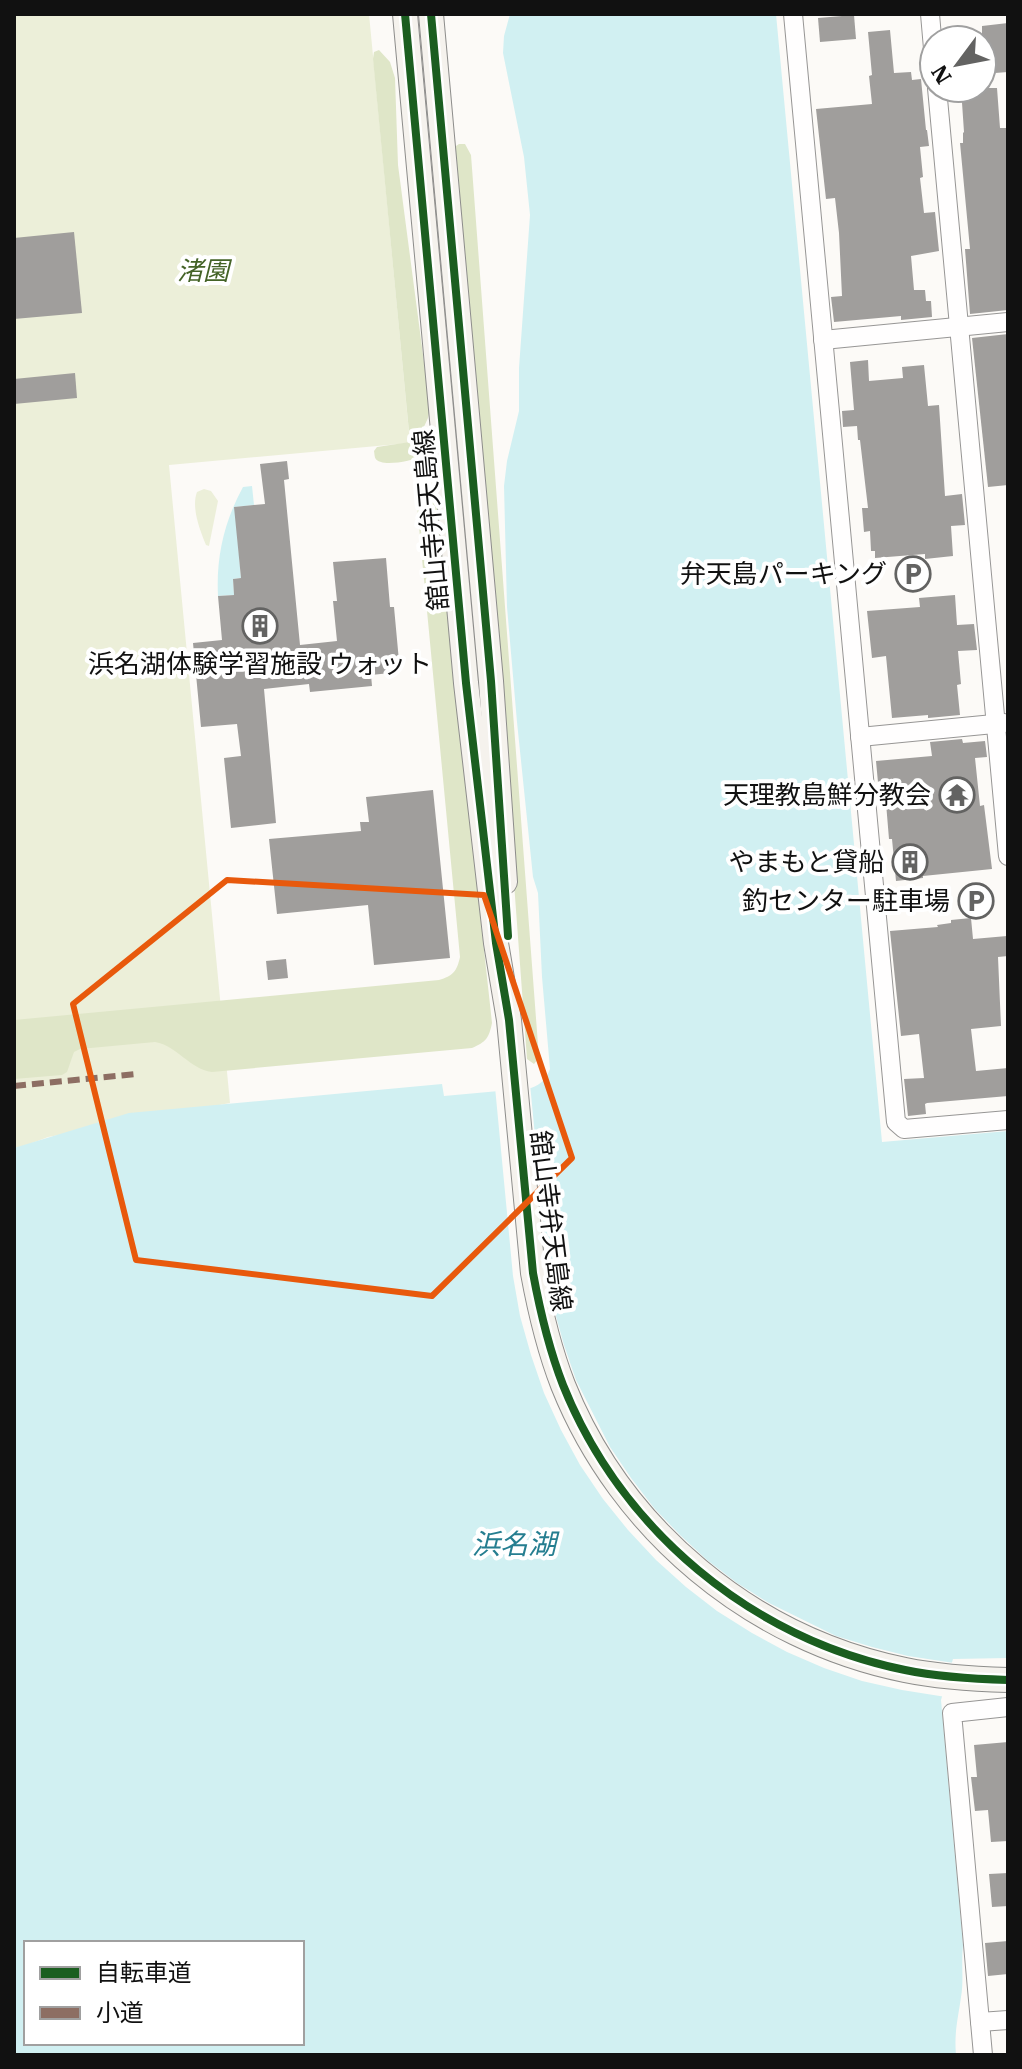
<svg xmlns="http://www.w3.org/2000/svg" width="1022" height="2069" viewBox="0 0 1022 2069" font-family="'IBM Plex Serif','Noto Sans JP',serif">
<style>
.green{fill:#ecefd9}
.forest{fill:#dfe6c8}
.water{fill:#d1f0f2;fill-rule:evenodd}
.pier{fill:#fcfaf7}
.building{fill:#a09e9c}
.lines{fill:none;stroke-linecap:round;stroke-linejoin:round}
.minor-casing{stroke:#979695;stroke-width:20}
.secondary-casing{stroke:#8d8d8b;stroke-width:26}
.minor{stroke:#fffefe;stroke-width:18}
.secondary{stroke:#f5f2ed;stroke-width:24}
.quiet{stroke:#8d6e63;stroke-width:6;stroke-dasharray:12 6;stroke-linecap:butt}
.cycleway-casing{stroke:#fff;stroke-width:13}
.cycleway{stroke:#1b5e20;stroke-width:8}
.marked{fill:none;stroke:#e8590c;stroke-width:6;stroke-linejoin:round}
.labels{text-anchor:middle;stroke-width:8;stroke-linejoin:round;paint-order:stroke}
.park-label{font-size:26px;font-style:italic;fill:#446327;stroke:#fff}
.street-label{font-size:26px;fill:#111;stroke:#fff}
.poi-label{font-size:26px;fill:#111;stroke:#fff;text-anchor:end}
.water-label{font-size:28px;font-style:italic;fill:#257e90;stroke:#fff}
</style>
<rect width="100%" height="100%" fill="#fcfaf7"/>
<g class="green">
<polygon points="14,14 369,14 410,443 169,465 230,1103 48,1137 27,1145 14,1148"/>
<path d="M204 489 211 491 218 501 209 546 206 545C200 530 191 508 197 492Z"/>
</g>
<g class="forest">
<path d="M379 50 390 62 395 78 398 165 430 408 428 418 422 431V455C415 461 389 465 381 462 374 460 375 457 374 451L377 447 410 442 373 59 374 52Z"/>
<polygon points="459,144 465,144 471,155 539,1058 534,1064 527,1059 499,680 453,148"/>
<path d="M430 489 436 495 439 504 455 684 492 1023C489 1038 486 1042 472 1048L212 1072C189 1069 178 1046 155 1042L80 1049 74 1052 67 1072 62 1075 14 1079V1020L439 980C453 976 457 971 460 957L417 506V497L422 490Z"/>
</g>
<g class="water">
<path d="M510 14H776L882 1142 1008 1131V1658L953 1659 941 1700 963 1945C961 1963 964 1980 961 1997 958 2019 954 2032 956 2055H14V1148L129 1113 442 1084 444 1096 531 1088C542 1084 546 1079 550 1069L542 977 538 893 533 877 517 722 507 607 504 486 507 461 519 411V368L530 215 524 157 503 53 504 36ZM26 1943H302V2043H26Z"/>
<path d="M252 486 254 505 235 507 241 578 233 579 234 595 218 596C216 557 224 522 243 487Z"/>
</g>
<polygon class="pier" points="530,1084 548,1272 554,1309 564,1345 576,1380 610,1447 631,1478 654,1508 680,1535 707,1560 737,1583 769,1603 836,1636 872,1647 908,1656 954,1663 953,1673 946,1697 902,1690 862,1681 824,1668 787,1652 752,1633 717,1611 686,1587 656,1560 628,1530 603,1499 580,1465 561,1430 544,1393 531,1355 520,1316 513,1276 495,1087"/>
<g class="building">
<polygon points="854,15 856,39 820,42 818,18"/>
<polygon points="1008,23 1008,72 982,74 982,26"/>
<polygon points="890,30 894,73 911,72 912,80 921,79 926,130 927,130 929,146 920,147 923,177 920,178 924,213 935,212 939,251 911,256 914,290 925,290 926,301 931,301 932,317 901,320 901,316 834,322 831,297 842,296 839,233 835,198 826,199 816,109 872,104 869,76 872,75 868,32"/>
<polygon points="961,88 997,88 1000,128 1006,128 1008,310 970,314 965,249 970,249 960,143 963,143 963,133 964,132"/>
<polygon points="74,232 82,313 14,319 14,238"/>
<polygon points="1008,334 1008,485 988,487 972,338"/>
<polygon points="868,360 869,381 903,378 902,367 924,365 928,406 939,405 945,496 962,494 965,525 951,526 953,556 925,559 925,554 875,558 875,551 871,551 870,531 864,532 862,508 868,508 860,440 858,440 857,426 843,427 842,411 854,410 850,362"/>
<polygon points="75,373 77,398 14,404 14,379"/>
<polygon points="287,461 289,479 284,480 300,645 337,641 333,601 337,601 333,562 386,558 390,607 394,607 400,672 371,675 372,686 310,692 309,684 264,689 276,823 231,828 224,758 241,756 237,724 201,727 193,643 222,640 218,596 234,595 233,579 241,578 234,507 265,504 260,464"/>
<polygon points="955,595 957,625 974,624 977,650 958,651 961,684 957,685 960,715 928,718 928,715 892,718 886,656 872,658 867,611 920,607 919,598"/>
<polygon points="962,739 963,743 985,741 987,757 975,758 980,806 984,805 992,869 923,876 923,878 896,881 892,839 889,839 886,803 880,804 876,761 932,756 930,742"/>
<polygon points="433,790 450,958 374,965 368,905 277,914 269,839 361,831 360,822 369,822 366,797"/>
<polygon points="971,918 973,939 1007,936 1008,956 998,957 1001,1026 971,1029 976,1071 1008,1068 1008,1096 927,1103 925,1104 926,1114 908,1116 904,1079 924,1078 919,1034 901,1036 890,931 938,927 937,925 951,923 951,920"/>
<polygon points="286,959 288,978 268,980 266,961"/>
<polygon points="1008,1742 1008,1841 991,1842 988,1810 975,1811 971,1777 977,1777 974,1745"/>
<polygon points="1008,1873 1008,1906 992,1907 989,1874"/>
<polygon points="1008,1941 1008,1974 988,1976 985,1943"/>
</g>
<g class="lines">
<defs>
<g id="minor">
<polyline points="793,14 896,1122 904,1129 1008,1120"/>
<polyline points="930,14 934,60"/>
<polyline points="937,88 1008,856"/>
<polyline points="823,340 1008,322"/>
<polyline points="860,737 1004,723"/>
<polyline points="980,2022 1008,2020"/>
<polyline points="983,2055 952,1713 1008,1707"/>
</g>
<g id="secondary">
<path d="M405 14 466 683 496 943 509 1020 533 1273C540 1311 549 1349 563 1385 621 1530 752 1639 905 1670 939 1677 973 1679 1008 1680"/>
<polyline points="431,14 491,681 505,882"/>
</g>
</defs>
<use href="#minor" class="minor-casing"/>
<use href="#secondary" class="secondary-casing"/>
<use href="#minor" class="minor"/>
<use href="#secondary" class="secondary"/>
<polyline class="quiet" points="14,1086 137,1074"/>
<defs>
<g id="cycleway">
<path d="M405 14 466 683 496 943 509 1020 533 1273C540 1311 549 1349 563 1385 621 1530 752 1639 905 1670 939 1677 973 1679 1008 1680"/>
<polyline points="431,14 491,681 508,936"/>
</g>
</defs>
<use href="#cycleway" class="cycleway-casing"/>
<use href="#cycleway" class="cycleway"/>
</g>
<path class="marked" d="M227 880 484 895 572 1158 432 1296 136 1260 73 1004Z"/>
<defs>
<symbol id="parking-ring" viewBox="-11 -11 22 22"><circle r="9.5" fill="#fff" stroke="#636362" stroke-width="1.5"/><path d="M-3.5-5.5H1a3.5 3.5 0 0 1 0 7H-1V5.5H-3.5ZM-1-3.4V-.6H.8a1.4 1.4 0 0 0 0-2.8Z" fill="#636362"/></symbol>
<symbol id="building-ring" viewBox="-11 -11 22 22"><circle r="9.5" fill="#fff" stroke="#636362" stroke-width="1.5"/><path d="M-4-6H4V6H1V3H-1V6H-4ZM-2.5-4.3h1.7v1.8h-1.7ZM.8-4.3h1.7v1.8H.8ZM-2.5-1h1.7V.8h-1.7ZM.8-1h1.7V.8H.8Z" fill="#636362"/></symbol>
<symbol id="temple-ring" viewBox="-11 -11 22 22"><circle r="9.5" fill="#fff" stroke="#636362" stroke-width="1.5"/><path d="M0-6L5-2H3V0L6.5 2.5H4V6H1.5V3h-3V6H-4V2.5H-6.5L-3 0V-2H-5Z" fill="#636362"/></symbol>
</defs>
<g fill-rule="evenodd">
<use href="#parking-ring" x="893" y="554" width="40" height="40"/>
<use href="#building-ring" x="240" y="606" width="40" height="40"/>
<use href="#temple-ring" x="937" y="775" width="40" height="40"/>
<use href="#building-ring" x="890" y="842" width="40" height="40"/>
<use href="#parking-ring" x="956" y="881" width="40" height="40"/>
</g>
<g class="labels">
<g class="park-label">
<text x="203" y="280">渚園</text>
</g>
<g class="street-label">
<text transform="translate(431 520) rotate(-95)" y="9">舘山寺弁天島線</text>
<text transform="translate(551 1221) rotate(83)" y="9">舘山寺弁天島線</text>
</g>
<g class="poi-label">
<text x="887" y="583">弁天島パーキング</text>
<text x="260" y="673" text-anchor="middle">浜名湖体験学習施設 ウォット</text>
<text x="931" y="804">天理教島鮮分教会</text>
<text x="884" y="871">やまもと貸船</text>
<text x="950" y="910">釣センター駐車場</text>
</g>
<g class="water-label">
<text x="514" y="1554">浜名湖</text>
</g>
</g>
<rect width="1022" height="2069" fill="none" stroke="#111111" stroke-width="32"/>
<rect x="24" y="1941" width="280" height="104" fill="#ffffff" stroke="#a0a0a0" stroke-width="2"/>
<rect x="40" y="1967" width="40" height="12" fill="#1b5e20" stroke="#a0a0a0" stroke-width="2"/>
<text x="96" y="1981" font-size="24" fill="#111111">自転車道</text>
<rect x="40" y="2007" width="40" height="12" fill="#8d6e63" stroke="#a0a0a0" stroke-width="2"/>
<text x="96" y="2021" font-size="24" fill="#111111">小道</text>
<g transform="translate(958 64) rotate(238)"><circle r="38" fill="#ffffff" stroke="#a0a0a0" stroke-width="2"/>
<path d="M0-6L14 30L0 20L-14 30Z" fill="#636362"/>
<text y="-12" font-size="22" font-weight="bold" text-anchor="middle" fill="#111111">N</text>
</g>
</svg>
